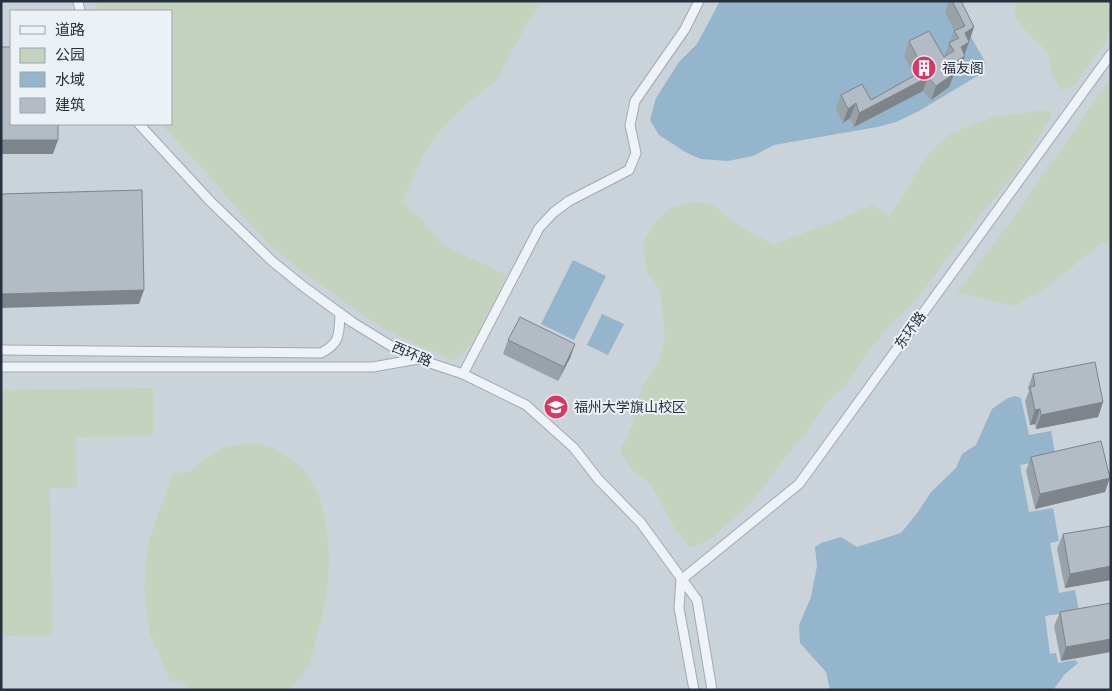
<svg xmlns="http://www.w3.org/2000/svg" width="1112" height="691" viewBox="0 0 1112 691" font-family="Barlow,'Noto Sans SC',sans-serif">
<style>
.built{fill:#cad2da;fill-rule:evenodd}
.green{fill:#c5d2bd}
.water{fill:#94b5cb}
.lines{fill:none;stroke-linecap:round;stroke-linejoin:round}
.minor-casing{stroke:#a1a9b2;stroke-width:11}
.minor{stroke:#eff2f6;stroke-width:9}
.wall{fill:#9aa2a9}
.shaded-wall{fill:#7d848a}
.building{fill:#b3bcc5;stroke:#7d848a}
.labels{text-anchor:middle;stroke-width:4;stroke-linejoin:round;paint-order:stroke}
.poi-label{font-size:14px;fill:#25313f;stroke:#ecf1f5;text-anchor:start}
.street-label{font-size:14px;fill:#25313f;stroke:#ecf1f5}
</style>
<rect width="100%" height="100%" fill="#dce2e8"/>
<path class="built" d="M1 1H1111V690H1ZM11 11H171V124H11Z"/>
<g class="green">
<polygon points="95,1 537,1 541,4 525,27 497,79 461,109 440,131 423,155 402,202 424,222 442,245 507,275 472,343 454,361 420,346 380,327 306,274 267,243 237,209 210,176 161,124 171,124 171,11 97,11"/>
<polygon points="1016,1 1111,1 1111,34 1074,86 1061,90 1051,72 1048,52 1028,33 1015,17"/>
<polygon points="1111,78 1111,245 1103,242 1046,288 1012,306 957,292 1011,221"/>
<path d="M1049 109 1051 118 1016 172 979 216 916 300 893 322 871 348 847 384 827 402 809 429 771 475 761 491 740 513 710 539 691 548 676 530 650 483 632 470 620 450 632 426 635 405 644 384 659 360 665 338 660 290 646 269 644 241 656 220 673 207 694 202 715 205 732 222 774 245C807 231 840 220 873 205L889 217 930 152 950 134 994 117Z"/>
<polygon points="153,388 153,436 76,437 77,488 50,488 52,635 1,636 1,390"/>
<polygon points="257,444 276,449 301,466 319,495 325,520 329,554 328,582 323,613 309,665 291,690 188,690 182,680 171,682 150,634 144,590 148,543 173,474 191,471 203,460 226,446"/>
</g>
<g class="water">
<polygon points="720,1 950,1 986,63 979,75 919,111 896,122 877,127 774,145 753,156 728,161 701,159 687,153 659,135 650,120 656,98 679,62 697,44"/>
<polygon points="573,260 606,276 574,340 541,324"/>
<polygon points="602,314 624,324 608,355 587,345"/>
<polygon points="1015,396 1021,398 1029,435 1051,431 1056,458 1020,465 1029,512 1053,508 1059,541 1050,543 1059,593 1075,590 1079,611 1045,616 1050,654 1056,653 1058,663 1075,660 1078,663 1065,674 1053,690 830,690 826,672 800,643 799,625 811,597 817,566 815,547 821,543 841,537 857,547 901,533 918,512 931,492 956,468 962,454 976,445 992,409 1008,398"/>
</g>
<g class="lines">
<defs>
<g id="minor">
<polyline points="78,1 80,11"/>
<polyline points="139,124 211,202 272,261 304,287 352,322 391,346 418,359 463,374 526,405 574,448 598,479 641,523 697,600 712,690"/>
<path d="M1 350 321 353C341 343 339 333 340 313"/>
<polyline points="1,367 373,367 418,359"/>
<polyline points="463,374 539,228 554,212 569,201 629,170 636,153 630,125 635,101 685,29 699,1"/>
<polyline points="681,580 799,484 1111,54"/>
<polyline points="681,580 679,608 694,690"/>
</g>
</defs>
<use href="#minor" class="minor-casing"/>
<use href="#minor" class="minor"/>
</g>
<g class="wall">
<polygon points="949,1 961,1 974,27 964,55 960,70 954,74 949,87 931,100 923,91 854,127 850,118 843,123 836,109 841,95 871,100 914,75 904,56 909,41 944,57 954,30 945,13"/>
<polygon points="508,340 575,344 570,358 558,381 503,354"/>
<polygon points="1033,374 1103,402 1098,417 1036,429 1035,424 1030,425 1025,401 1029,391 1028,388"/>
<polygon points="1031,457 1105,492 1035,509 1026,471"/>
<polygon points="1111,526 1111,580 1065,588 1057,549 1063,534"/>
<polygon points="1111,603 1061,661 1054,626 1060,612"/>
</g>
<g class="shaded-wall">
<polygon points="974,27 969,42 965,33"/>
<polygon points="969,42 964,56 961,47"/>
<polygon points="965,56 960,70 954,74 949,87 931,100 936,86 950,65"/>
<polygon points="928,77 923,91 854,127 859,113"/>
<polygon points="856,103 850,118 843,123 848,109"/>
<polygon points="1,140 58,140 53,154 1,154"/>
<polygon points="144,290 139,304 1,308 1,294"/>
<polygon points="575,344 570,358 558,381 564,367"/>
<polygon points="1103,402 1098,417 1036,429 1041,415"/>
<polygon points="1040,409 1035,424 1030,425 1035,410"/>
<polygon points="1110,478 1105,492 1035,509 1040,494"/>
<polygon points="1111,566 1111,580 1065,588 1070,574"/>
<polygon points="1111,639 1111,652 1061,661 1066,647"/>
</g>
<g class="building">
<polygon points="952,1 961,1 974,27 965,33 969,42 961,47 965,56 950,65 955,73 936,86 928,77 859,113 856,103 848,109 841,95 862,84 871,100 924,70 909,41 929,31 944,57 954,51 949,43 959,38 954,31 965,26"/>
<polygon points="1,47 11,47 11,124 58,124 58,140 1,140"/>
<polygon points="142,190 144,290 1,294 1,194"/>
<polygon points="520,317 575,344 564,367 508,340"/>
<polygon points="1095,362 1103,402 1041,415 1040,409 1035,410 1030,387 1035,386 1033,374"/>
<polygon points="1101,441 1110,478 1040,494 1031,457"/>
<polygon points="1111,526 1111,566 1070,574 1063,534"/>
<polygon points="1111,603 1111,639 1066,647 1060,612"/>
</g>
<defs>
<symbol id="building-disc" viewBox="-11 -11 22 22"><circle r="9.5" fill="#d93660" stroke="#ecf1f5"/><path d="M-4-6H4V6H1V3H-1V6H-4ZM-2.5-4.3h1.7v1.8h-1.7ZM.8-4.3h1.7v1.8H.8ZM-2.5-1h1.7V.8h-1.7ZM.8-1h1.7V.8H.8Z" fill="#fff"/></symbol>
<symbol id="university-disc" viewBox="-11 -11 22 22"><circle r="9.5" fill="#d93660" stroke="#ecf1f5"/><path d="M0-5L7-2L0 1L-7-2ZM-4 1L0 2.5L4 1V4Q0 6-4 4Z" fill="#fff"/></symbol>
</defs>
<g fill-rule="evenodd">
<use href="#building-disc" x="910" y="54" width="28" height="28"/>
<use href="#university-disc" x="542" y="393" width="28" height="28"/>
</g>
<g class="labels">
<g class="poi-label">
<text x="942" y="73">福友阁</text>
<text x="574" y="412">福州大学旗山校区</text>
</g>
<g class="street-label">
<text transform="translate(910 330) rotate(-54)" y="5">东环路</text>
<text transform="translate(412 354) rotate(23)" y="5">西环路</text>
</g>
</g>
<rect width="1112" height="691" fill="none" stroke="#25313f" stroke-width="5"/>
<rect x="10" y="10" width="162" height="115" fill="#ecf1f5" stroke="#9ca4ac"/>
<rect x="20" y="26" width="25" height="8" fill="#eff2f6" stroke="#9ca4ac"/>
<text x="55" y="35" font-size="15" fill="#25313f">道路</text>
<rect x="20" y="48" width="25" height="15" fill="#c5d2bd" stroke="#9ca4ac"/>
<text x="55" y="60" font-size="15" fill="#25313f">公园</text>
<rect x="20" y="72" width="25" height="15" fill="#94b5cb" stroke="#9ca4ac"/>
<text x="55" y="85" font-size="15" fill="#25313f">水域</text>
<rect x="20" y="98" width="25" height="15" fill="#b3bcc5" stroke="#9ca4ac"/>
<text x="55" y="110" font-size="15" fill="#25313f">建筑</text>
</svg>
